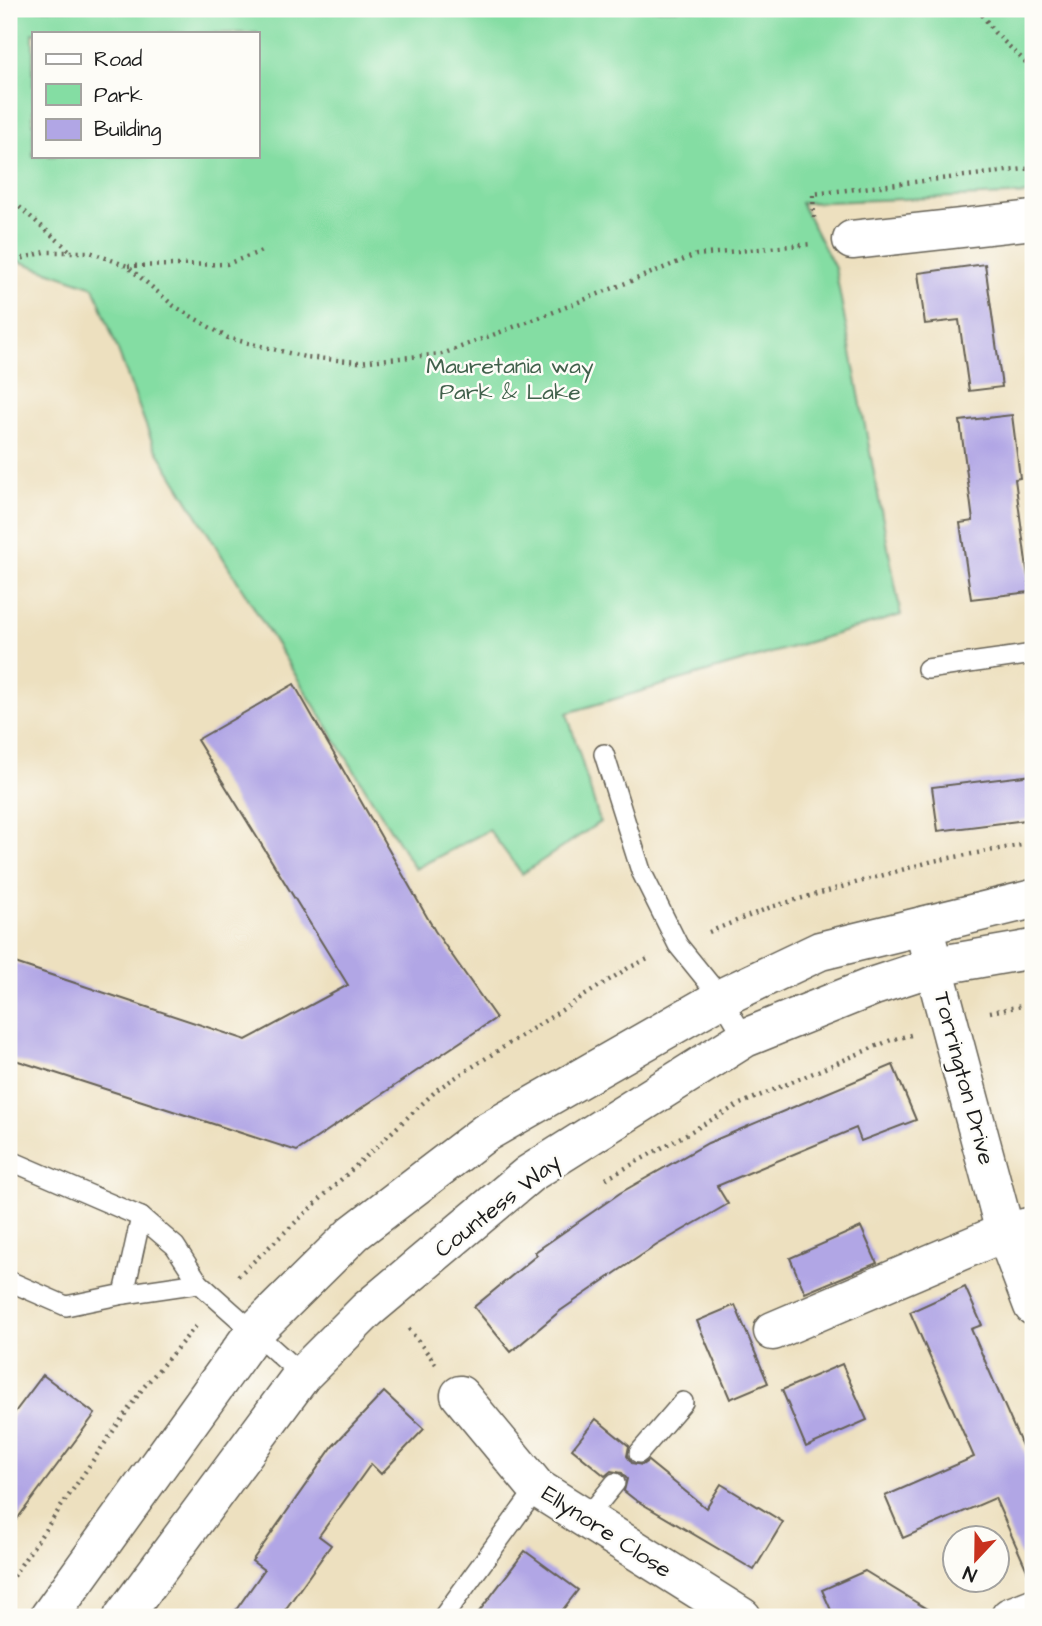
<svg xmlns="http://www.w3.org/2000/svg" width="1042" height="1626" viewBox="0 0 1042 1626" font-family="'Architects Daughter',sans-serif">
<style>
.green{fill:#84dda3;stroke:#507c60;stroke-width:2;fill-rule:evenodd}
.building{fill:#b1a6e5}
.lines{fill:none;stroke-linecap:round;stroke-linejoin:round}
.lane-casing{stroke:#656155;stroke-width:22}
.street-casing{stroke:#656155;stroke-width:41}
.secondary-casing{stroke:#656155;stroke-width:41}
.path{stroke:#656155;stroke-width:4.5;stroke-dasharray:2 5;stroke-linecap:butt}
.lane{stroke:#fff;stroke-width:19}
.street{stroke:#fff;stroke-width:38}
.secondary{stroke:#fff;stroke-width:38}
.labels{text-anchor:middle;stroke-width:5;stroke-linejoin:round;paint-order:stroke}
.park-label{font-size:23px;fill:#40604b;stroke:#fdfcf7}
.street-label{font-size:23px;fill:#1c1c1c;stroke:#fdfcf7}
</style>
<rect width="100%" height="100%" fill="#fdfcf7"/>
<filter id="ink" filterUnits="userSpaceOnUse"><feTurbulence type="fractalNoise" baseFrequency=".0143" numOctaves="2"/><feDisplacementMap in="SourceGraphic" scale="14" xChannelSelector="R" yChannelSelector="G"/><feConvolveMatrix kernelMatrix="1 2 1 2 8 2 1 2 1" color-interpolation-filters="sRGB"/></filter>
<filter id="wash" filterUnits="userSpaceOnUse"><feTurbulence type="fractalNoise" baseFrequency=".00686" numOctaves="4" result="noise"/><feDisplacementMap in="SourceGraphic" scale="28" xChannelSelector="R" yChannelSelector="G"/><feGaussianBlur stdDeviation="1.57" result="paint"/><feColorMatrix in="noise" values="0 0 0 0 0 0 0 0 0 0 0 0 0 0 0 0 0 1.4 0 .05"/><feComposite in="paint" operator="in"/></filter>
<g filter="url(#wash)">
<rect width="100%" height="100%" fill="#ede0bf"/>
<path class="green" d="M9 9H1033V194L801 203 835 268 901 615 567 713 600 822 522 874 489 830 415 869 153 444 94 287 9 258ZM33 33H257V156H33Z"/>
<g id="blocks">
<g class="building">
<polygon points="985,264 1002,387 969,391 959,320 925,324 918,273"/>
<polygon points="1012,415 1020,478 1015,479 1030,592 971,599 960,523 973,521 960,421"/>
<polygon points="294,684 435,931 496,1018 297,1151 9,1058 9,961 246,1040 348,985 197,740"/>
<polygon points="1033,775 1033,819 938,831 932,787"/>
<polygon points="893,1065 916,1120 861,1141 856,1128 717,1186 728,1204 657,1245 618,1271 560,1311 511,1352 474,1307 537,1255 535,1252 620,1193 708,1143"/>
<polygon points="861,1227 877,1263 805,1293 790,1258"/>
<polygon points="965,1287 982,1325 971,1329 1033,1471 1033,1584 995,1498 903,1538 885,1496 974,1457 910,1312"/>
<polygon points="735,1305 768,1383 730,1399 697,1321"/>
<polygon points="842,1364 867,1420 806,1447 782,1390"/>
<polygon points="43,1375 95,1414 9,1530 9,1420"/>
<polygon points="384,1392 424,1429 381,1474 371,1464 319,1536 331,1545 280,1617 231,1617 264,1570 252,1561 333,1446"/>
<polygon points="596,1419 629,1446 627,1456 632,1463 642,1465 648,1461 706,1508 721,1484 783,1522 754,1570 634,1499 624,1491 627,1479 622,1473 611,1471 605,1476 572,1449"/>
<polygon points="525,1551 578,1590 557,1617 475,1617"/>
<polygon points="865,1571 940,1617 834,1617 822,1590"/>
</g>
</g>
</g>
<g filter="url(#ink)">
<use href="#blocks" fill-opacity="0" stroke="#656155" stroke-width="2"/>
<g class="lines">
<defs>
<g id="lane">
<polyline points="927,669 1033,654"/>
<polyline points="604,754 641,871 678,945 721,998 745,1038"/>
<polyline points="9,1160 141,1217 175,1246 199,1283 302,1375"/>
<polyline points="9,1281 66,1306 124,1294 199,1283"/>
<polyline points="124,1294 141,1217"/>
<polyline points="639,1453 683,1402"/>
<polyline points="585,1520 615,1483"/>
<polyline points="443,1617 537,1488"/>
</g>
<g id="street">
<polyline points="852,240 1033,220"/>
<polyline points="923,926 1005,1232 1033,1306"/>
<polyline points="773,1331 1005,1232 1033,1226"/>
<polyline points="460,1395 537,1488 742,1617"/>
<polyline points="1010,1617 1033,1608"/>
</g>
<g id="secondary">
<polyline points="49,1617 254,1332 354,1233 485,1133 721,998 820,951 1033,899"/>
<polyline points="123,1617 302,1375 367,1310 529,1174 745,1038 874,986 935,966 1033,949"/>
</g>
</defs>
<use href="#lane" class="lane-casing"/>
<use href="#street" class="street-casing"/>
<use href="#secondary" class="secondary-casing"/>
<g class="path">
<polyline points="978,9 995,33 1033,69"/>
<polyline points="9,198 69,250"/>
<polyline points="814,218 813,194 1033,168"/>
<polyline points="9,262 45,252 90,252 127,266 174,306 228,338 305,357 358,362 442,354 551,313 696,255 812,244"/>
<polyline points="128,266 227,264 262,251"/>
<polyline points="709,932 771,907 933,861 1033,843"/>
<polyline points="990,1012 1033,1004"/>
<polyline points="606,1179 740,1104 891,1040 911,1035"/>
<polyline points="238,1276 439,1088 628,968 650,958"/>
<polyline points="409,1329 436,1364"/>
<polyline points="9,1582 143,1388 196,1326"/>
</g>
<use href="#lane" class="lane"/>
<use href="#street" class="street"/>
<use href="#secondary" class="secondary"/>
</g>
</g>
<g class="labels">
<g class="park-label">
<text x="510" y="373">Mauretania way<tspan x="510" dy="26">Park &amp; Lake</tspan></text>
</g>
<g class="street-label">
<text transform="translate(965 1078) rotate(75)" y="8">Torrington Drive</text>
<text transform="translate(497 1205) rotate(-38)" y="8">Countess Way</text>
<text transform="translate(607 1531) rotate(33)" y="8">Ellynore Close</text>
</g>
</g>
<rect width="1042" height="1626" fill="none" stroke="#fdfcf7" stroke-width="35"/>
<rect x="32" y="32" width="228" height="126" fill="#fdfcf7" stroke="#a3a29f" stroke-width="2"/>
<rect x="46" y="54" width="35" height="10" fill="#ffffff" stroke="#a3a29f" stroke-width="2"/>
<text x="94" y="66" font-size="21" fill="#1c1c1c">Road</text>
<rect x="46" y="84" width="35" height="21" fill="#84dda3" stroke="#a3a29f" stroke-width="2"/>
<text x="94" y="102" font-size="21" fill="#1c1c1c">Park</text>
<rect x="46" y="119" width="35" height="21" fill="#b1a6e5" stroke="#a3a29f" stroke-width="2"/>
<text x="94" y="136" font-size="21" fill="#1c1c1c">Building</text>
<g transform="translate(976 1559) rotate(202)"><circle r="33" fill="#fdfcf7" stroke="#a3a29f" stroke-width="2"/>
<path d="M0-5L12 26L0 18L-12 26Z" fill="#c8321e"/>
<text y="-10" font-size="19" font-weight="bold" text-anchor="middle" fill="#1c1c1c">N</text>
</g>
</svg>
